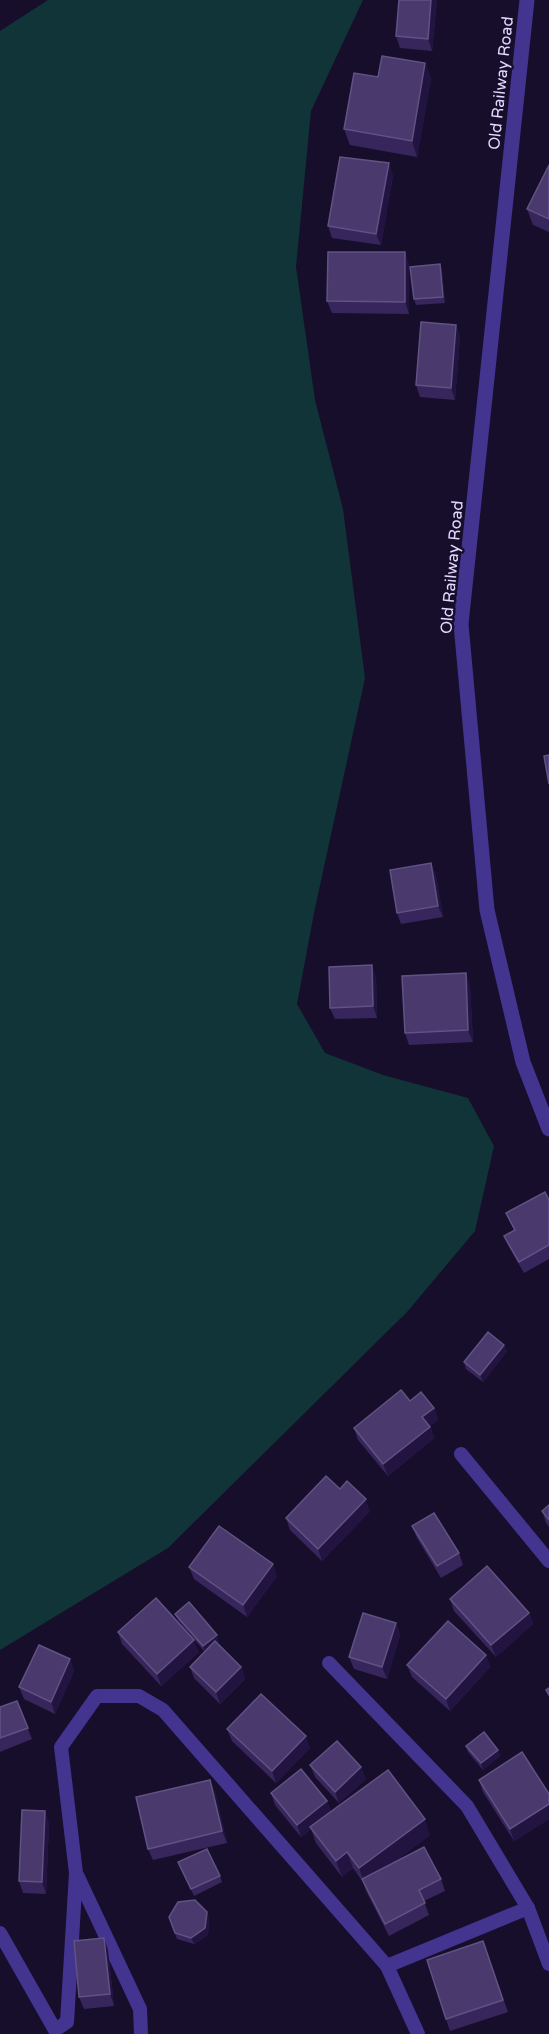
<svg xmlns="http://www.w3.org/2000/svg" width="549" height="2034" viewBox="0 0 549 2034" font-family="'Varela Round',sans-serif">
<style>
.green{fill:#103437}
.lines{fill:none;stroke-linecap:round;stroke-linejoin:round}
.service{stroke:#433490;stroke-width:14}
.minor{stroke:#433490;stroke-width:15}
.wall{fill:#37265b}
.shaded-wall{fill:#221441}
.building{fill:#49396d;stroke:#615284;stroke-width:1.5}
.labels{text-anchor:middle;stroke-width:5;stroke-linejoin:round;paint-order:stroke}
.street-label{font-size:16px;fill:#e2d9ff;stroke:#170e2c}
</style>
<rect width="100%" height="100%" fill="#170e2c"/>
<polygon class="green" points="48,0 363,0 311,111 296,267 315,400 343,509 365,678 314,913 297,1004 325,1053 383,1075 468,1098 494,1146 475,1231 407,1312 168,1548 0,1650 0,31"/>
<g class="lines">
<g class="service">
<polyline points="461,1454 549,1561"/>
<polyline points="329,1663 467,1806 528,1908 549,1964"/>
<polyline points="77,1875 140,2009 141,2034"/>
<polyline points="0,1933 55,2030 67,2022 76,1873 61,1747 97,1696 139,1696 163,1710 387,1966 418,2034"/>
<polyline points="387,1966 528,1908"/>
</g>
<polyline class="minor" points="527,0 461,624 487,910 523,1062 549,1129"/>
</g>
<g class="wall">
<polygon points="399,0 437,0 432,51 400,48 396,36"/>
<polygon points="425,63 431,79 417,157 350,145 344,129 378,77"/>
<polygon points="549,165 549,232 533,225 527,209"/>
<polygon points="393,175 381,245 332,238 328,226"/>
<polygon points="409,264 409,314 332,313 327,301"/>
<polygon points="440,264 442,271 445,303 416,305 414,299"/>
<polygon points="456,325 460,337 455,400 420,397 416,385"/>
<polygon points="431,863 436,875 443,917 401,924 397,913"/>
<polygon points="376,977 377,1018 335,1019 330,1008"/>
<polygon points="470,985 473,1042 409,1045 405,1033"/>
<polygon points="549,1200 549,1259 524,1273 509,1247 504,1236 514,1230 506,1213"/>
<polygon points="507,1351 483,1382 466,1369 464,1362"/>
<polygon points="410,1401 434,1408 438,1420 430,1426 434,1438 388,1476 358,1440 354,1428"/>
<polygon points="340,1489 370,1511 322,1561 290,1530 286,1518"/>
<polygon points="549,1505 549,1527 546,1523 542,1511"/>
<polygon points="412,1526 459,1553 463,1565 441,1578 417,1538"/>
<polygon points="189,1567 277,1576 247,1617 194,1579"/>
<polygon points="450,1599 529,1613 533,1624 496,1657 454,1611"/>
<polygon points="175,1614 219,1641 217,1643 241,1667 245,1679 220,1704 194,1678 190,1667 205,1652 178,1620"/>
<polygon points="396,1623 400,1635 387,1679 354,1669 349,1657"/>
<polygon points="118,1632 199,1652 161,1686 122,1644"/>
<polygon points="486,1655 490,1667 450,1711 412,1677 407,1665"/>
<polygon points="70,1659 74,1671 55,1714 24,1699 19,1687"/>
<polygon points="17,1701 32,1739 0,1752 0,1707"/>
<polygon points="227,1729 310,1748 276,1783 232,1741"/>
<polygon points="466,1746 498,1750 500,1756 483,1770 468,1752"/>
<polygon points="310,1765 366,1779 339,1803 315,1777"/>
<polygon points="479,1780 549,1794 549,1819 514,1841 483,1792"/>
<polygon points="215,1792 227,1843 153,1860 148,1849"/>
<polygon points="271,1793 327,1801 331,1812 430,1835 393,1863 441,1879 445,1891 424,1901 429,1915 389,1936 366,1891 363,1882 353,1868 342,1877 316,1843 311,1829 301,1837 275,1805"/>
<polygon points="49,1823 46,1894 23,1893 19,1881"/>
<polygon points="178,1862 220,1876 222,1882 194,1896"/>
<polygon points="209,1918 208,1935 194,1944 177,1939 171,1923"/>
<polygon points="104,1938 108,1950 114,2006 84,2009 79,1997"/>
<polygon points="483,1941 508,2012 450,2031 446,2019"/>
</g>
<g class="shaded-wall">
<polygon points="431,0 437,0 432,51 428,39"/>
<polygon points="425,63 431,79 417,157 412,141"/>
<polygon points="389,163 393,175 381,245 376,234"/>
<polygon points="405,252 409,264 409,314 405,302"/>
<polygon points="440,264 442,271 445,303 443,297"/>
<polygon points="456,325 460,337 455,400 451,388"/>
<polygon points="431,863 436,875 443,917 438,906"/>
<polygon points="372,965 376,977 377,1018 373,1006"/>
<polygon points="466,973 470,985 473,1042 468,1030"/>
<polygon points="504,1345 507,1351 483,1382 480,1375"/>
<polygon points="434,1408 438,1420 427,1429 422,1417"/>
<polygon points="430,1427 434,1438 388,1476 383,1464"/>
<polygon points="366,1499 370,1511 322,1561 318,1549"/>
<polygon points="273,1564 277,1576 247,1617 243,1605"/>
<polygon points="529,1613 533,1624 496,1657 491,1645"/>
<polygon points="396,1623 400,1635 387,1679 382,1667"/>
<polygon points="217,1635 219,1641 205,1653 203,1646"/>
<polygon points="194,1640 199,1652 161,1686 157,1674"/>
<polygon points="486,1655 490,1667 450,1711 446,1699"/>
<polygon points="70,1659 74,1671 55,1714 51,1702"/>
<polygon points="241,1667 245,1679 220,1704 216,1692"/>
<polygon points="306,1736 310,1748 276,1783 272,1771"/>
<polygon points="498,1750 500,1756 483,1770 481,1763"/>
<polygon points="361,1767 366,1779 339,1803 335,1792"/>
<polygon points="210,1780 215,1792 227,1843 222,1831"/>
<polygon points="327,1801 331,1813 301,1837 297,1825"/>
<polygon points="549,1804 549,1819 514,1841 510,1829"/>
<polygon points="45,1811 49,1823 46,1894 42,1882"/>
<polygon points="425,1819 430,1835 365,1884 359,1868"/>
<polygon points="347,1852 353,1868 342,1877 336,1861"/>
<polygon points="207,1912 209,1918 208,1935 194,1944 191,1938"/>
<polygon points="104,1938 108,1950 114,2006 110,1994"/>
</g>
<g class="building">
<polygon points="399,0 431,0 428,39 396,36"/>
<polygon points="382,56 425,63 412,141 344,129 354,73 378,77"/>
<polygon points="340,157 389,163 376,234 328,226"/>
<polygon points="549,165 549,219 527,209"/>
<polygon points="328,252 405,252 405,302 327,301"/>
<polygon points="440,264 443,297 414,299 410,267"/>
<polygon points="421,322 456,325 451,388 416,385"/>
<polygon points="549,755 549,784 544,756"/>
<polygon points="431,863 438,906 397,913 390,870"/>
<polygon points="372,965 373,1006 330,1008 329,967"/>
<polygon points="466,973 468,1030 405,1033 402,976"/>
<polygon points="545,1192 549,1200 549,1245 519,1262 504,1236 515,1230 506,1213"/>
<polygon points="488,1332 504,1345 480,1375 464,1362"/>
<polygon points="401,1390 410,1401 421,1392 434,1408 422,1417 430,1427 383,1464 354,1428"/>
<polygon points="326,1476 340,1489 347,1481 366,1499 318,1549 286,1518"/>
<polygon points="549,1505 549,1520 542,1511"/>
<polygon points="434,1513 459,1553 437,1566 412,1526"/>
<polygon points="219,1526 273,1564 243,1605 189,1567"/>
<polygon points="487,1566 529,1613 491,1645 450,1599"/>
<polygon points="156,1598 194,1640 157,1674 118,1632"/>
<polygon points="189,1602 217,1635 203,1646 175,1614"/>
<polygon points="363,1613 396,1623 382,1667 349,1657"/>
<polygon points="448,1621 486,1655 446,1699 407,1665"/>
<polygon points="215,1641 241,1667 216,1692 190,1667"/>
<polygon points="39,1645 70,1659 51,1702 19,1687"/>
<polygon points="549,1688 549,1695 546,1690"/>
<polygon points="261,1694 306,1736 272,1771 227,1729"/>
<polygon points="17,1701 28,1728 0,1738 0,1707"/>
<polygon points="484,1732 498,1750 481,1763 466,1746"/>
<polygon points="337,1741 361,1767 335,1792 310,1765"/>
<polygon points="522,1752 549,1794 549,1804 510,1829 479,1780"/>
<polygon points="301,1769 327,1801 297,1825 271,1793"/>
<polygon points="388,1770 425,1819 359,1868 347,1852 336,1861 310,1827"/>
<polygon points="210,1780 222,1831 148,1849 136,1797"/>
<polygon points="22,1810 45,1811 42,1882 19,1881"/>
<polygon points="424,1847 441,1879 419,1890 425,1903 385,1924 362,1879"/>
<polygon points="207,1849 220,1876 191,1889 178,1862"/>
<polygon points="195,1900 207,1912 205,1928 191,1938 175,1933 169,1917 178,1902"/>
<polygon points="104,1938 110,1994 79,1997 74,1941"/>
<polygon points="483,1941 503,2000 446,2019 427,1960"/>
</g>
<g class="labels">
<g class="street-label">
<text transform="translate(500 83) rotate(-84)" y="6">Old Railway Road</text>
<text transform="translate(451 567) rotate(-85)" y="6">Old Railway Road</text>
</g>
</g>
</svg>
